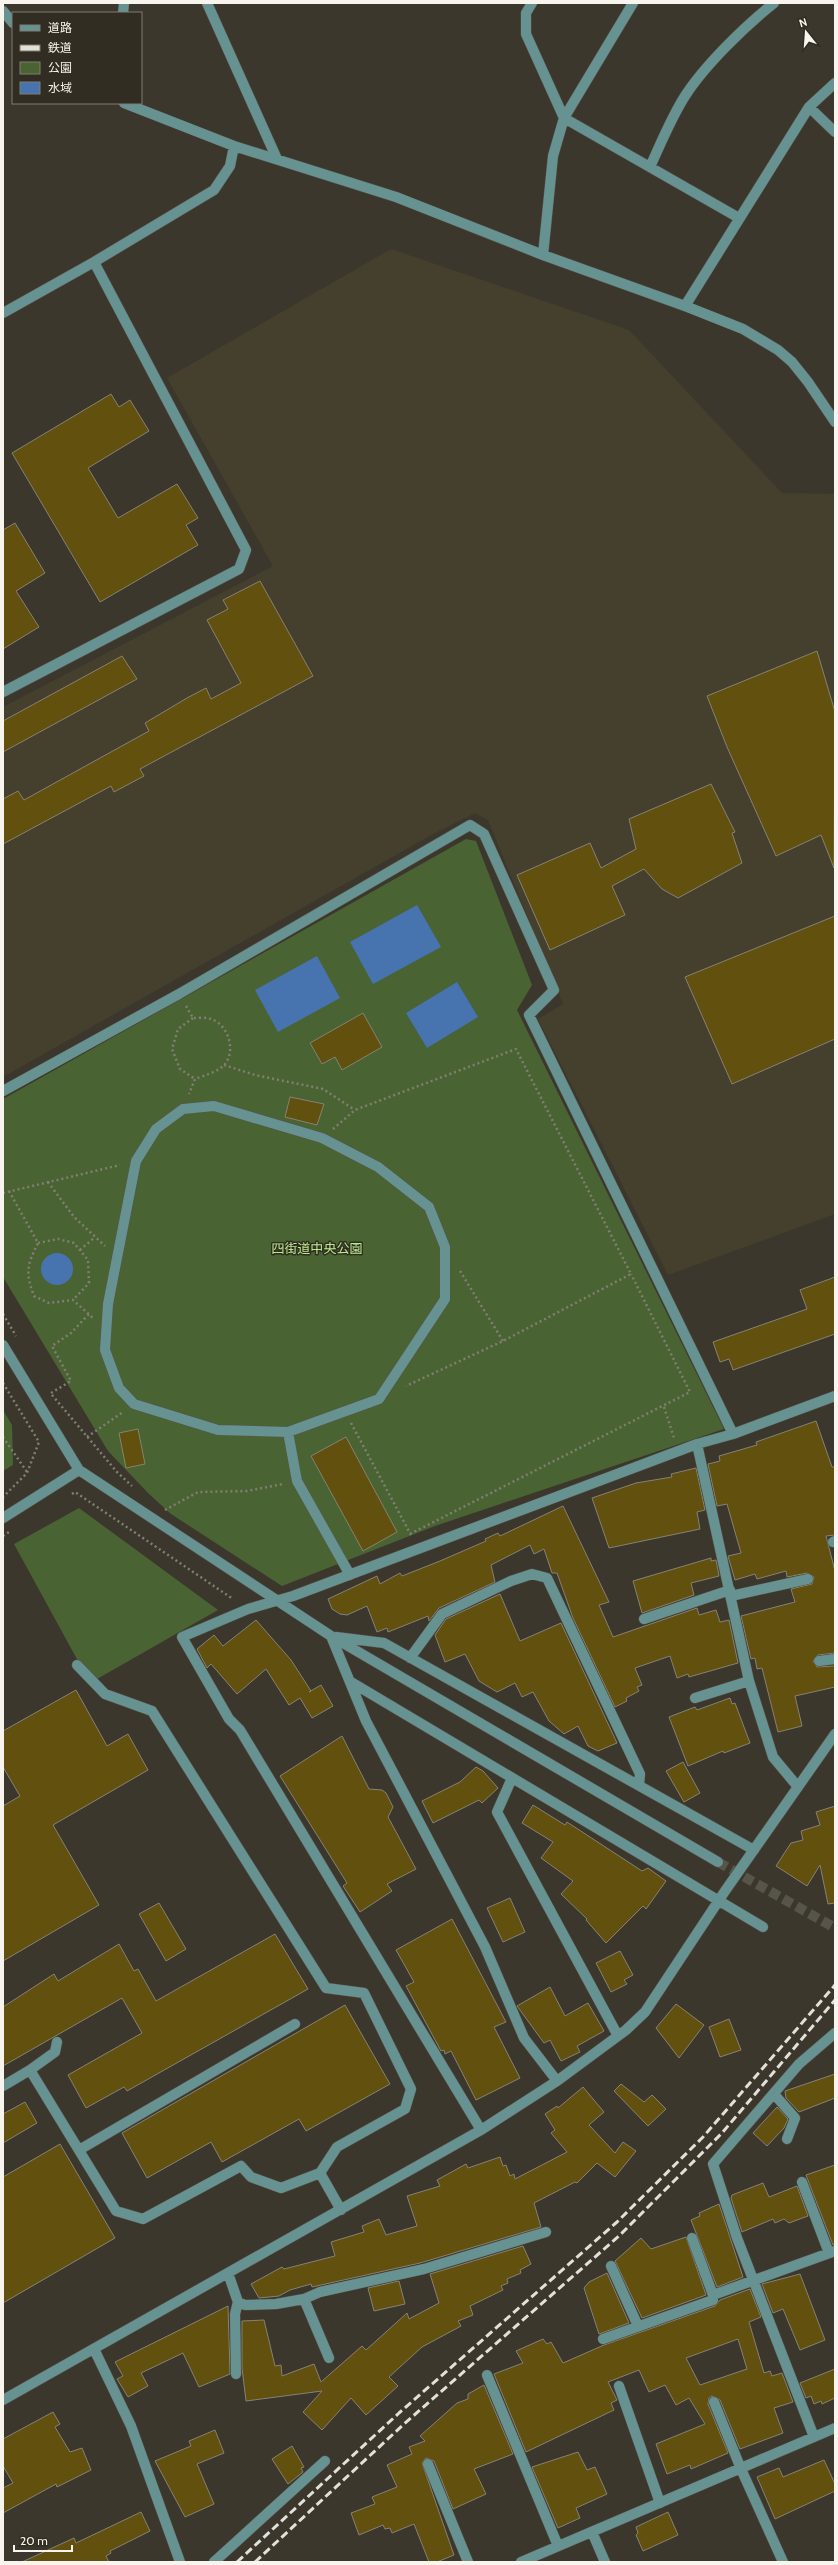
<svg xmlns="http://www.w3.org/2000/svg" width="838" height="2565" font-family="Cabin,'Noto Sans JP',sans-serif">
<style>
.built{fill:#45402d}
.green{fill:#4a6333}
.water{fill:#4774ae}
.building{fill:#61500e;stroke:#868275;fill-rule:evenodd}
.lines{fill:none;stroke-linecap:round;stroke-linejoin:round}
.minor-tunnel{stroke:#575449;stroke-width:10;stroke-dasharray:10 5;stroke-linecap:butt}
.minor-casing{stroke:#59554b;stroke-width:11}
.path{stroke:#817e74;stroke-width:2.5;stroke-dasharray:2 3;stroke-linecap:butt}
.minor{stroke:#679292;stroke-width:10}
.rail{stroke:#e2e0d8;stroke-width:3;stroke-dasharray:8 4;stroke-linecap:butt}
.labels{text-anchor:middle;stroke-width:3;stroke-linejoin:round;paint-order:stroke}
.park-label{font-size:13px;fill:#b8eb8c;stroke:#312d22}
</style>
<rect width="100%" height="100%" fill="#3b372c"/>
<!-- built -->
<path class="built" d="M 391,249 L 629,330 L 782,493 L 835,494 L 835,1214 L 668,1275 L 538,1019 L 563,1004 L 488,820 L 475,813 L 433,834 L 3,1077 L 3,707 L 273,566 L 167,378 Z"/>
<!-- green -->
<path class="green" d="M 466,839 L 476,841 L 532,985 L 517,1010 L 724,1429 L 435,1526 L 282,1586 L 171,1514 L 149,1494 L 108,1451 L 3,1277 L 3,1099 Z
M 3,1410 L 12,1425 L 13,1465 L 3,1471 Z
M 79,1508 L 218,1610 L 90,1683 L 14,1544 Z"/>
<!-- water -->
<path class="water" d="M 417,905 L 441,947 L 373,984 L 350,942 Z
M 317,956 L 340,998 L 278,1032 L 255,990 Z
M 457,982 L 478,1017 L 427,1048 L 406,1013 Z
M41 1269a16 16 0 1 1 32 0a16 16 0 1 1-32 0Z"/>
<!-- building -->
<path class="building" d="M 111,394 L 119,407 L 130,400 L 149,431 L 88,468 L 118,518 L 177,484 L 198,518 L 186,525 L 198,545 L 100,602 L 12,453 Z
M 15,523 L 45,573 L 16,591 L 39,627 L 3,649 L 3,530 Z
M 260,581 L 313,676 L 140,769 L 144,776 L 114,792 L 111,786 L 3,844 L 3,799 L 18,791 L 24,800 L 149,731 L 145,723 L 187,698 L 206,688 L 211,699 L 241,683 L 207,620 L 228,609 L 223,600 Z
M 817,651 L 835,712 L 834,868 L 821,835 L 776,856 L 727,747 L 707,696 Z
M 122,656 L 137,679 L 3,752 L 3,721 Z
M 711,784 L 735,832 L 732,833 L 742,863 L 678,898 L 662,889 L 644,869 L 612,886 L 625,915 L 550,950 L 517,875 L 590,843 L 601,868 L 636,849 L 629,819 Z
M 835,916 L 835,1039 L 732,1084 L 685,977 Z
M 363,1013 L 382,1047 L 342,1070 L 335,1057 L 322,1064 L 310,1043 Z
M 290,1097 L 324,1104 L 317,1125 L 285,1117 Z
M 835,1277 L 835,1334 L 733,1370 L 729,1359 L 720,1362 L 713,1342 L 807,1309 L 800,1290 Z
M 816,1421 L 832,1467 L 835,1467 L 835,1535 L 826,1536 L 835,1571 L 835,1653 L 818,1655 L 813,1661 L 817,1667 L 835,1666 L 835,1687 L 795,1696 L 802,1726 L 778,1732 L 762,1668 L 757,1669 L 755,1658 L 751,1659 L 741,1616 L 795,1602 L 791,1589 L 812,1584 L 814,1577 L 807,1573 L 787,1577 L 786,1571 L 757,1579 L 755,1574 L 735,1580 L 728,1556 L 741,1553 L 727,1504 L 717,1506 L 708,1464 L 720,1461 L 719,1456 L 757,1445 L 756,1442 Z
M 138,1429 L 145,1464 L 126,1468 L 119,1433 Z
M 346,1437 L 397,1532 L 363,1551 L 311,1456 Z
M 696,1468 L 705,1510 L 697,1512 L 700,1529 L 609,1548 L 592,1498 L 636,1483 L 672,1477 L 671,1474 Z
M 563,1506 L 609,1602 L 599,1605 L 613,1637 L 697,1608 L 699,1615 L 716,1610 L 720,1622 L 729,1620 L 738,1663 L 689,1677 L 688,1674 L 677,1678 L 670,1656 L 635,1668 L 642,1685 L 637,1687 L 639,1691 L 626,1698 L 627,1701 L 615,1707 L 573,1618 L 557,1573 L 552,1573 L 544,1549 L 534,1554 L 530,1545 L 491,1565 L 495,1582 L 439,1608 L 429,1621 L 428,1616 L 388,1632 L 387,1628 L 377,1632 L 367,1606 L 347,1615 L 340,1614 L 332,1609 L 328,1599 L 377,1576 L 380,1584 L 400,1573 L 402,1576 L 440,1561 L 486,1541 L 485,1539 L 498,1533 L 500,1536 Z
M 711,1558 L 711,1561 L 716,1560 L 719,1576 L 691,1583 L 694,1595 L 642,1613 L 633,1581 Z
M 500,1594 L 520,1641 L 561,1623 L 617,1743 L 598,1751 L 588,1746 L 578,1726 L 564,1734 L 549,1721 L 533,1692 L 522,1697 L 515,1683 L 497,1692 L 479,1681 L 465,1654 L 445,1662 L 435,1635 L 446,1619 Z
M 256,1620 L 291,1660 L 311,1691 L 309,1692 L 321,1685 L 333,1706 L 312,1718 L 300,1698 L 289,1705 L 266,1669 L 237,1694 L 211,1664 L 207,1668 L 197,1649 L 214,1635 L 223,1646 Z
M 76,1690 L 107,1746 L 128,1734 L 148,1770 L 53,1825 L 99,1905 L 3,1961 L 3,1806 L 20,1796 L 3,1767 L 3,1731 Z
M 730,1698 L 732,1704 L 735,1703 L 750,1743 L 724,1753 L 723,1751 L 688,1766 L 669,1717 L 695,1707 L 697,1710 Z
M 342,1736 L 369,1789 L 382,1790 L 386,1793 L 393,1807 L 388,1817 L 416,1869 L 387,1884 L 392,1891 L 360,1912 L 343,1886 L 347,1883 L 280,1776 Z
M 683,1762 L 700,1793 L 684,1802 L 666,1771 Z
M 476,1767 L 483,1771 L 498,1788 L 482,1803 L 479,1800 L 433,1823 L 422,1801 L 460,1782 Z
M 533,1805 L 565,1825 L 567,1822 L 642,1871 L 648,1868 L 666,1881 L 646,1909 L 643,1906 L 606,1943 L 586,1920 L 587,1919 L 561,1894 L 573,1881 L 541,1858 L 553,1842 L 522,1823 Z
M 835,1806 L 835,1903 L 828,1904 L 820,1865 L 807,1886 L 776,1866 L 791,1843 L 803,1840 L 801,1831 L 820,1825 L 816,1812 Z
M 510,1898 L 525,1932 L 503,1942 L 487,1908 Z
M 159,1903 L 186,1949 L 166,1961 L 139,1914 Z
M 452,1919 L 506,2022 L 494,2027 L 520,2078 L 476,2100 L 451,2051 L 445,2054 L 444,2050 L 441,2051 L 406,1986 L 414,1982 L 396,1950 Z
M 275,1934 L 308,1989 L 127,2091 L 124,2087 L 86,2108 L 68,2075 L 142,2033 L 122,1998 L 3,2066 L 3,2007 L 54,1974 L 58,1981 L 119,1944 L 134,1971 L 138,1969 L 156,2001 Z
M 620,1951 L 633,1975 L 624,1980 L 627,1984 L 611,1992 L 596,1963 Z
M 550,1987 L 565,2016 L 588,2003 L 604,2031 L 577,2046 L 580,2052 L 561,2061 L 550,2040 L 544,2043 L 517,2006 Z
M 676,2004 L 704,2025 L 679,2058 L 656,2028 Z
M 345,2005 L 390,2084 L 306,2131 L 299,2119 L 222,2162 L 211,2142 L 147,2178 L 122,2133 Z
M 729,2019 L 741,2050 L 720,2057 L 709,2027 Z
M 835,2074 L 835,2098 L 799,2112 L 786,2098 L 785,2091 Z
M 621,2084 L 644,2102 L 652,2095 L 666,2109 L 648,2126 L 614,2091 Z
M 583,2087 L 604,2112 L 589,2125 L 615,2153 L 623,2142 L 636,2151 L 615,2177 L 597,2163 L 577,2183 L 575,2182 L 534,2203 L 541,2227 L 420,2263 L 312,2287 L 311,2284 L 290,2290 L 279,2296 L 259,2298 L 251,2284 L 282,2267 L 284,2269 L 335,2256 L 331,2242 L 364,2232 L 362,2226 L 379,2219 L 386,2235 L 417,2226 L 407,2196 L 440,2186 L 437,2180 L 466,2164 L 468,2168 L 500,2157 L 503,2166 L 506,2165 L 510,2176 L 514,2174 L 515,2179 L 567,2152 L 551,2133 L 555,2130 L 545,2114 L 557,2106 L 558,2108 Z
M 25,2102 L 37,2123 L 3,2143 L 3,2114 Z
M 777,2107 L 788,2119 L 784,2128 L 767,2146 L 753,2133 Z
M 60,2144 L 115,2238 L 3,2303 L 3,2177 Z
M 835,2165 L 835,2245 L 833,2245 L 806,2175 Z
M 763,2183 L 769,2197 L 797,2186 L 808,2216 L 789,2223 L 784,2219 L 775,2223 L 773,2219 L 742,2232 L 731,2198 L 732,2195 Z
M 719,2204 L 743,2277 L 717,2287 L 691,2220 L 700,2216 L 699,2213 Z
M 686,2237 L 706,2295 L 642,2318 L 615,2261 L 641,2238 L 651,2249 Z
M 523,2246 L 531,2264 L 520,2270 L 521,2273 L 507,2279 L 508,2283 L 501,2286 L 503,2290 L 470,2306 L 473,2315 L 458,2321 L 461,2326 L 422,2347 L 389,2377 L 398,2386 L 366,2415 L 351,2398 L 322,2430 L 303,2412 L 322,2391 L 246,2401 L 242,2368 L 242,2321 L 264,2320 L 275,2366 L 281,2365 L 282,2376 L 314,2364 L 321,2382 L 362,2346 L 366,2350 L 407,2313 L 409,2319 L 439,2303 L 430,2274 Z
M 607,2273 L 629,2323 L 599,2334 L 584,2288 L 589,2282 Z
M 800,2274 L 825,2340 L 800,2350 L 783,2309 L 773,2313 L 762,2284 Z
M 399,2281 L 405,2304 L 374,2311 L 368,2288 Z
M 750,2289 L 761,2317 L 749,2322 L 764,2373 L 770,2371 L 772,2376 L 782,2373 L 793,2402 L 774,2408 L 783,2433 L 740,2449 L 720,2400 L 712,2396 L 709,2398 L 708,2404 L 728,2453 L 691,2469 L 690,2465 L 667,2474 L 656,2444 L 705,2424 L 689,2398 L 676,2405 L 665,2385 L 649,2392 L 639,2370 L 608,2382 L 617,2400 L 611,2403 L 614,2410 L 526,2452 L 494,2374 L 523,2363 L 516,2351 L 543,2339 L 547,2344 L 551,2342 L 563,2363 L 604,2345 L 715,2306 L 720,2300 ZM 738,2339 L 747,2369 L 700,2385 L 686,2358 Z
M 228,2306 L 230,2374 L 199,2387 L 183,2353 L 141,2373 L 148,2386 L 128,2397 L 117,2379 L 123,2376 L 115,2362 Z
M 835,2369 L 835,2398 L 822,2404 L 821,2401 L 814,2404 L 811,2396 L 806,2398 L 800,2383 Z
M 484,2385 L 513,2454 L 474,2469 L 486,2494 L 453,2509 L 434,2461 L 426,2458 L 422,2463 L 454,2555 L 437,2562 L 429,2562 L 414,2524 L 392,2533 L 390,2528 L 385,2529 L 383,2525 L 359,2535 L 351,2513 L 375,2504 L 372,2497 L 397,2487 L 387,2465 L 412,2454 L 409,2447 L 425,2441 L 420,2436 L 457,2403 L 468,2399 L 468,2394 Z
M 53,2412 L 60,2424 L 55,2427 L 70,2452 L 82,2448 L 91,2470 L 57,2487 L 56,2484 L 3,2513 L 3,2488 L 13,2483 L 3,2466 L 3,2439 Z
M 215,2430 L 224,2453 L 197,2464 L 214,2504 L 185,2517 L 155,2461 L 191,2446 L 189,2441 Z
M 292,2446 L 304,2467 L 301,2468 L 303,2472 L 288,2484 L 272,2459 Z
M 578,2452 L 587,2470 L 595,2467 L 607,2494 L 576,2508 L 580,2518 L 558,2528 L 532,2467 Z
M 824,2460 L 835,2484 L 835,2491 L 775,2519 L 757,2477 L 779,2468 L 783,2477 Z
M 141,2512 L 150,2531 L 110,2551 L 111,2553 L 106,2556 L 109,2562 L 22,2562 L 74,2538 L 76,2543 Z
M 668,2512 L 678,2535 L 643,2551 L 636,2535 L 638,2533 L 636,2527 Z"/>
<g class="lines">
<!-- minor-tunnel -->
<path class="minor-tunnel" d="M 718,1862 L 835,1928"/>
<defs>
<path id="minor" d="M 207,3 L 277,159
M 532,3 L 526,13 L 526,34 L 564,118 L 739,218
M 3,11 L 13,23
M 123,13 L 124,3
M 124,103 L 234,146 L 396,197 L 543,255 L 685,306 L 743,329 L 778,350 L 792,362 L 808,382 L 835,422
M 809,107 L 835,132
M 650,167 C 661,143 671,118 685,96 C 705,65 745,26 774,3
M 543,255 L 553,156 L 564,118 L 633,3
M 685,306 L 809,107 L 835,83
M 3,313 L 94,262 L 214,190 L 230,166 L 234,146
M 3,692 L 239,569 L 246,550 L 94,262
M 3,1091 L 179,994 L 470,825 L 484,834 L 554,990 L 529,1015 L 733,1434
M 214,1106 L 322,1138 L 378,1167 L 429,1207 L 445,1247 L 445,1299 L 379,1399 L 288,1432 L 218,1430 L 134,1404 L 119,1388 L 105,1350 L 108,1304 L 136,1161 L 156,1129 L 183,1109 Z
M 3,1345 L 79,1470 L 331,1636 L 718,1862
M 288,1432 L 297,1481 L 350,1575
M 697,1444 L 749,1681 L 773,1757 L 798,1787
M 3,1518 L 79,1470
M 833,1542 L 835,1541
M 731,1596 L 808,1579
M 644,1619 L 730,1590
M 331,1636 L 366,1721 L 485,1947 L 524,2038 L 557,2081
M 336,1637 L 384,1643 L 754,1850
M 410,1658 L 442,1614 L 511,1581 L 532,1574 L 547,1578 L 640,1774 L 639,1785
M 819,1661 L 835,1659
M 351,1682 L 763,1927
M 695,1698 L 749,1681
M 512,1778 L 497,1812 L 618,2036
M 30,2070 L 116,2211 L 143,2219 L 241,2166 L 251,2177 L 281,2188 L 320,2173 L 337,2147 L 405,2109 L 411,2089 L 364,1993 L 326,1988 L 152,1711 L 105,1694 L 77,1665
M 3,2086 L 30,2070 L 55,2052 L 57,2042
M 774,2094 L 795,2118 L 787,2139
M 481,2130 L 240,1730 L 229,1719 L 182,1637 L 248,1609 L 293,1596 L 697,1444 L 733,1434 L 835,1396
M 79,2150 L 295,2024
M 320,2173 L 341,2210
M 802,2182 L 829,2253
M 692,2238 L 713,2295
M 611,2266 L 638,2326
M 228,2273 L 238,2302 L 245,2305 L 276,2304 L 304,2299 L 320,2292 L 424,2269 L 546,2232
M 304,2299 L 329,2358
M 603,2339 L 713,2300 L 713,2295 L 835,2251
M 94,2349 L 131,2426 L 180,2562
M 236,2374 L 235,2314 L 238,2302
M 487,2375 L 558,2546
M 619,2386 L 660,2503
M 3,2400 L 481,2130 L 557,2081 L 626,2030 L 645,2012 L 725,1891 L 835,1734
M 714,2402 L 741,2469 L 783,2562
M 814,2437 L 737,2238 L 713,2164 L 799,2064 L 835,2033
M 428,2464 L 468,2562
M 592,2532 L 605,2562
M 214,2562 L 325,2461
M 521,2562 L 835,2428"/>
</defs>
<!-- minor casing -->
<use href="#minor" class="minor-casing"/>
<!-- path -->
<path class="path" d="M 186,1006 L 193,1018 C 198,1018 206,1017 211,1019 C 227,1024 235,1047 227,1061 C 222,1071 205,1075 195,1079 L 189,1094
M 193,1018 L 178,1029 L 172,1049 L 180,1069 L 195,1079
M 224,1065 L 255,1075 L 323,1089 L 355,1110
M 333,1129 L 355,1110 L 516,1049 L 631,1274 L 503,1341 L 406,1386
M 48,1182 L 74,1217 L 105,1246
M 9,1191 L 38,1243 C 27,1265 25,1272 34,1296 L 49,1303 L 73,1300 L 93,1318
M 3,1193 L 120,1165
M 38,1243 L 58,1239 L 74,1243 L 88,1260 L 89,1283 L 73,1300
M 80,1250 L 95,1237
M 460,1271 L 503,1341
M 3,1314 L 16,1336
M 3,1383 L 39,1442 L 27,1473 L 3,1497
M 51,1393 L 71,1381 L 52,1346 L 71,1333 L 89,1314
M 52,1395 L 117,1472 L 132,1486
M 664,1407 L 674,1438
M 351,1423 L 411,1535
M 3,1437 L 27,1472
M 87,1437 L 123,1412
M 72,1494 L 75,1492 L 233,1599
M 165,1510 L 198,1492 L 247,1491 L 283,1484
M 410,1534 L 690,1392 L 631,1274
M 3,1536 L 9,1532"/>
<!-- minor -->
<use href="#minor" class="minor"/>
<!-- rail -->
<path class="rail" d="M 237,2562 L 399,2413 L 617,2222 L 703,2137 L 835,1985
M 255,2562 L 404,2424 L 619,2236 L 722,2133 L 835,2000"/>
</g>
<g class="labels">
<!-- park labels -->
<g class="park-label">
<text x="317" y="1253">四街道中央公園</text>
</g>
</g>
<!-- border -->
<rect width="838" height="2565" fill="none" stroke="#f7f5ed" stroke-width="8"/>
<!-- legend -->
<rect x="12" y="12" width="130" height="92" fill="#312d22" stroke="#807d73"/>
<rect x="20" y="25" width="20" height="6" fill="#679292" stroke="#807d73"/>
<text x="48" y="32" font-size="12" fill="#f7f5ed">道路</text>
<rect x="20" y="45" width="20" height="6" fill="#e2e0d8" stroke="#807d73"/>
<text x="48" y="52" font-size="12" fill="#f7f5ed">鉄道</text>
<rect x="20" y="62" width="20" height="12" fill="#4a6333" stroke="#807d73"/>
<text x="48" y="72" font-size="12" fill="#f7f5ed">公園</text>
<rect x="20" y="82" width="20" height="12" fill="#4774ae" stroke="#807d73"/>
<text x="48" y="92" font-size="12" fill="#f7f5ed">水域</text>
<!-- north arrow -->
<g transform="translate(806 32) rotate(343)" stroke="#312d22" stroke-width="3" paint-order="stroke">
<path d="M0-3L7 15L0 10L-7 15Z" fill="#f7f5ed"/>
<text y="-6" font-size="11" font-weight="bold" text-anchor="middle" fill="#f7f5ed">N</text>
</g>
<!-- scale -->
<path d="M14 2545v6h58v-6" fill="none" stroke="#f7f5ed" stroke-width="2"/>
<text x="20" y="2545" font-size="12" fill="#f7f5ed" stroke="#312d22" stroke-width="3" paint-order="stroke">20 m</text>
</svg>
